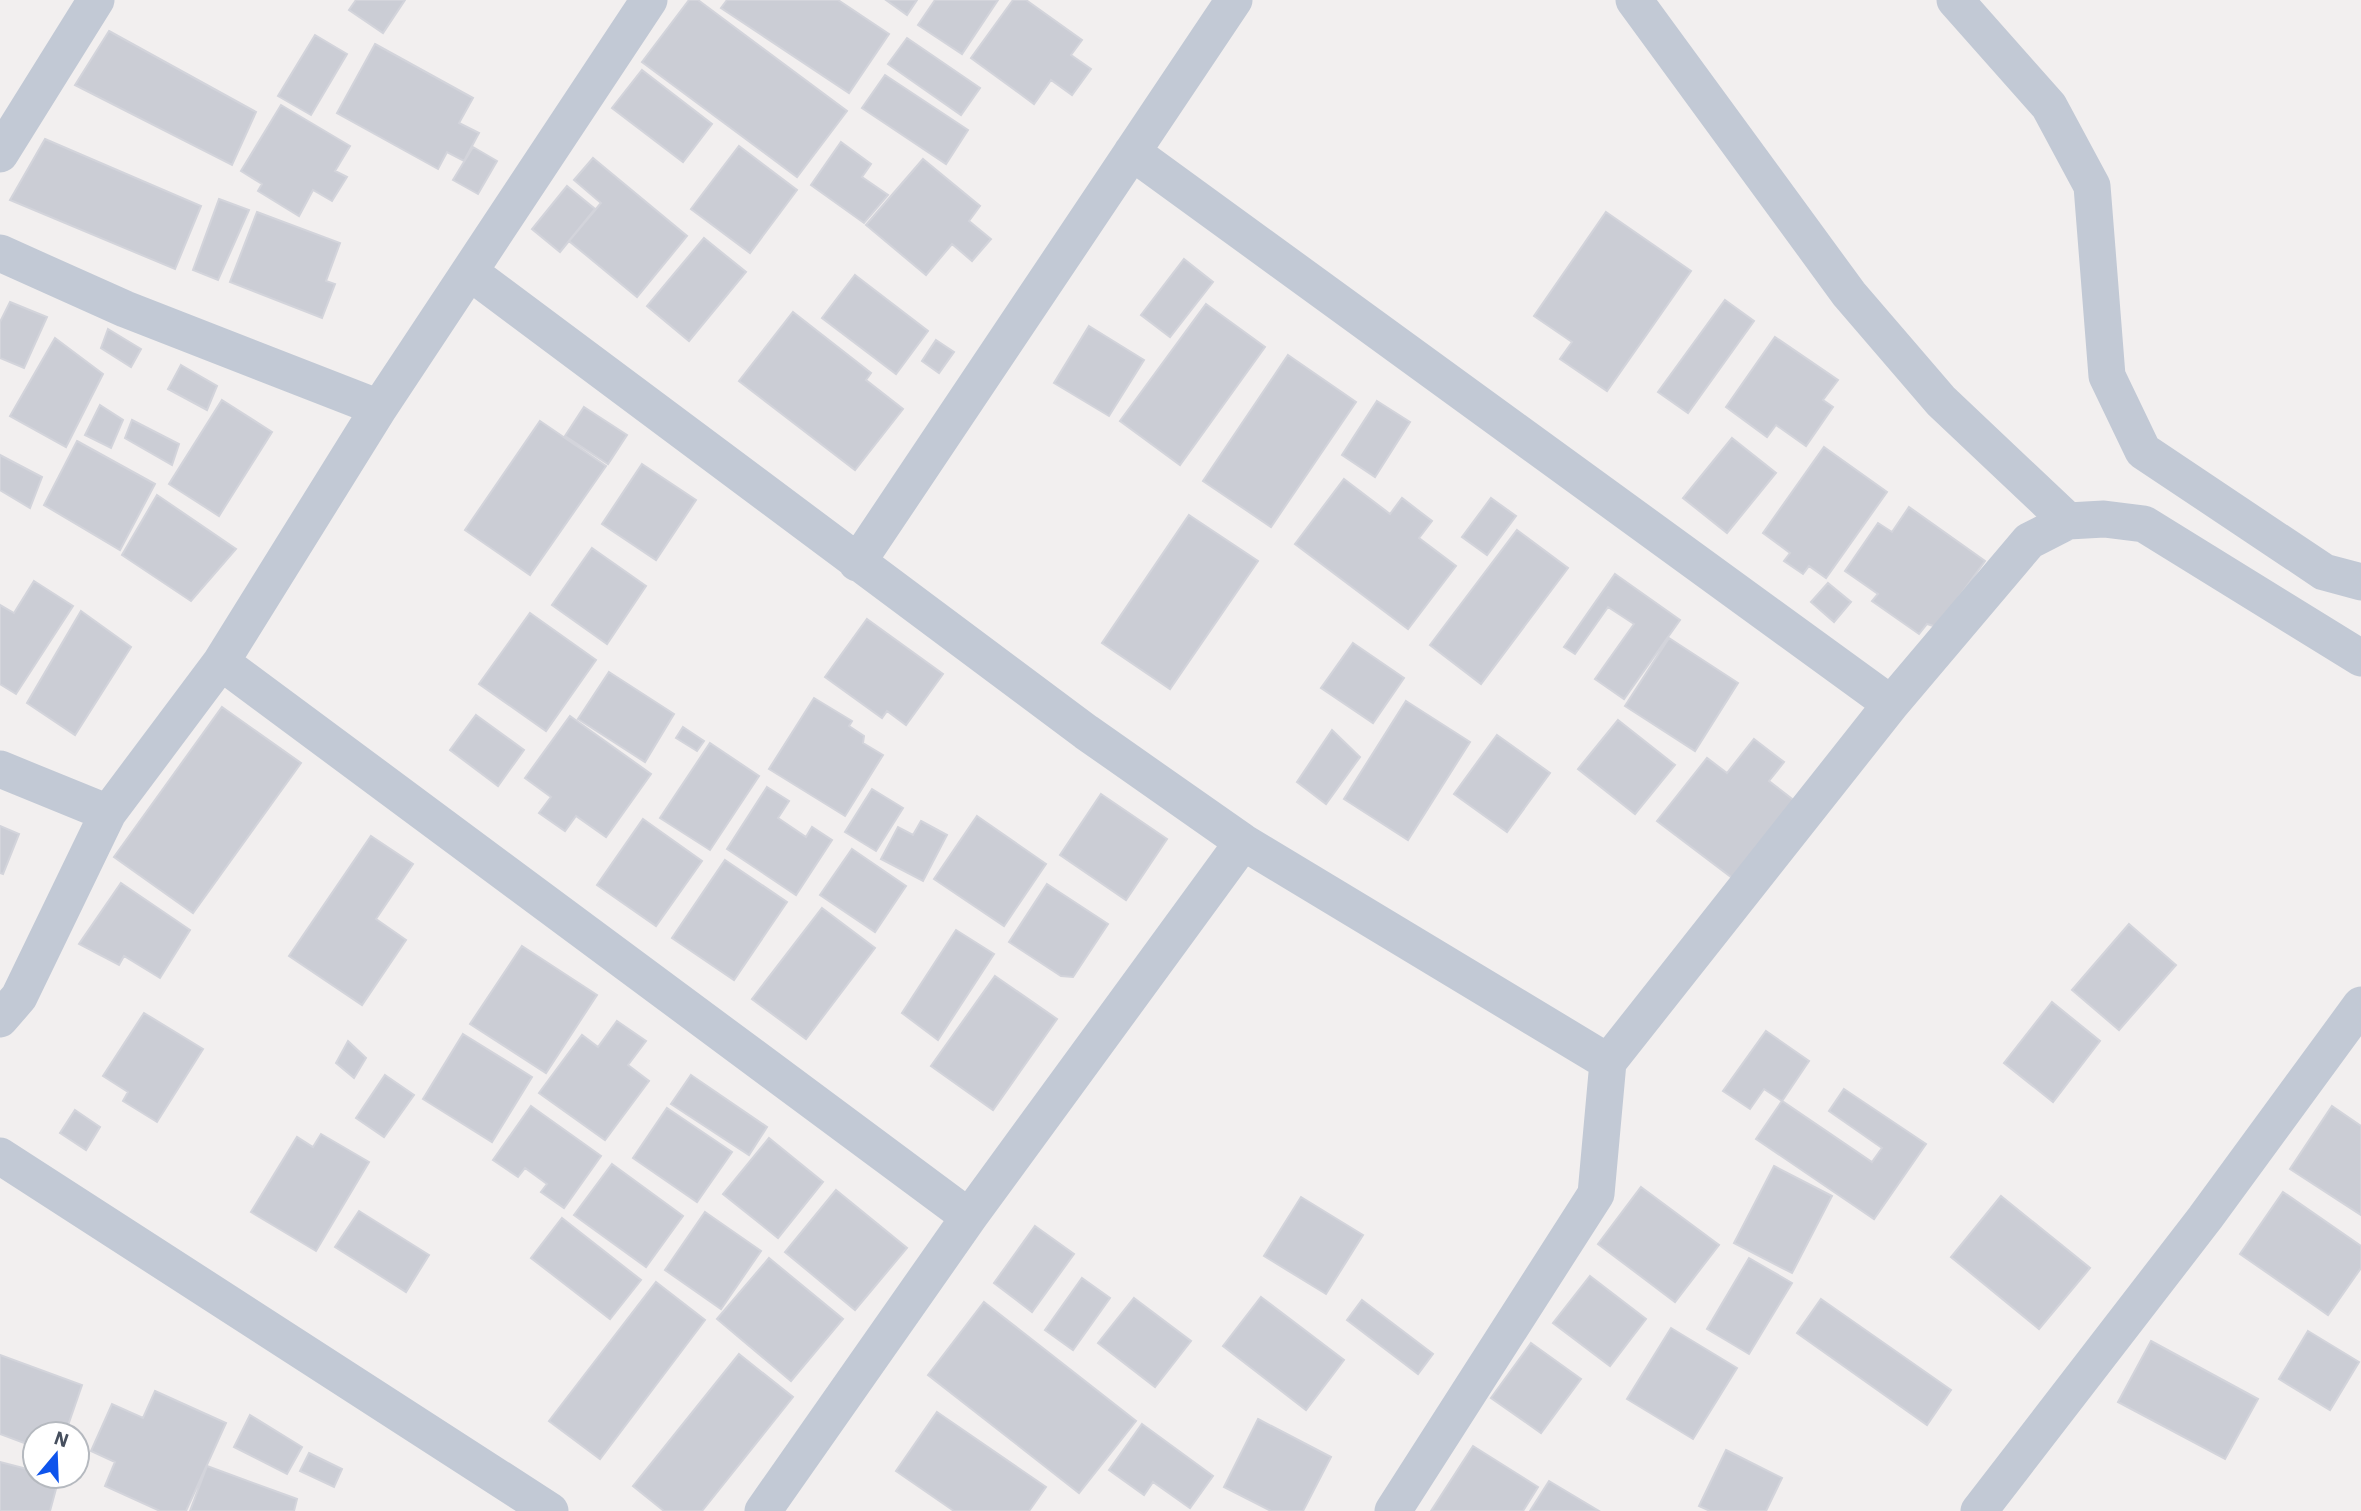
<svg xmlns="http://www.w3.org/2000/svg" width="2361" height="1511" font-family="'IBM Plex Sans',sans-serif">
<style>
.building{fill:#cbcdd5;stroke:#d3d4db;stroke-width:2}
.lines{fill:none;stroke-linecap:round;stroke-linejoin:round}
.minor{stroke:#c2c9d5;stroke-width:37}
</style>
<rect width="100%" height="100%" fill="#f2efef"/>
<!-- building -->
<path class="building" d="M 356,0 L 405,0 L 383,33 L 349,10 Z
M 689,0 L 698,0 L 847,111 L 797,177 L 642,62 Z
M 727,0 L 838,0 L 889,34 L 849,93 L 721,8 Z
M 886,0 L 917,0 L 907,15 Z
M 935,0 L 998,0 L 962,54 L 918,25 Z
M 1013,0 L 1026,0 L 1082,40 L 1071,55 L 1091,69 L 1072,95 L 1051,80 L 1034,104 L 971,58 Z
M 109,31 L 256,112 L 232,165 L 75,85 Z
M 315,35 L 347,54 L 311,115 L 278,96 Z
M 907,38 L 980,88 L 961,115 L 888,64 Z
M 375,44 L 473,98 L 459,123 L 479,133 L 464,161 L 447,152 L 438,169 L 337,113 Z
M 642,70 L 712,124 L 683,162 L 612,108 Z
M 885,75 L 968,130 L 946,164 L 862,108 Z
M 281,105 L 350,146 L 335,171 L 347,177 L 332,201 L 313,190 L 299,216 L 258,191 L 262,184 L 241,171 Z
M 45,139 L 201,206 L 175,269 L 10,200 Z
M 841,142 L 871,164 L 862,177 L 888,195 L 864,223 L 811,185 Z
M 739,146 L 797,190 L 750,253 L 691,209 Z
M 473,147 L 497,161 L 478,194 L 453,180 Z
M 593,158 L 687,236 L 637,297 L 569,241 L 601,203 L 574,180 Z
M 923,159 L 980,206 L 969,221 L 991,239 L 972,261 L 952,244 L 926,275 L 866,225 Z
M 567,186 L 595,209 L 560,252 L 532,229 Z
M 219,199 L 249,210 L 218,280 L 193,270 Z
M 257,212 L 340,243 L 326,281 L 335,284 L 322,318 L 230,282 Z
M 1606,212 L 1691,271 L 1607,391 L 1560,359 L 1572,342 L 1534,316 Z
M 704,238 L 746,272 L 689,341 L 647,306 Z
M 1184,259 L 1213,282 L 1170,337 L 1141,315 Z
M 855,275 L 928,331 L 896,374 L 822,318 Z
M 1725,300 L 1754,321 L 1688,413 L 1658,392 Z
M 10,302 L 47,317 L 24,368 L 0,358 L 0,322 Z
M 1206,304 L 1265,347 L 1180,465 L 1120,421 Z
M 793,312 L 871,373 L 866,380 L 903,409 L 855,470 L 739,381 Z
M 1089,326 L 1144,360 L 1109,416 L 1054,383 Z
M 108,329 L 141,349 L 131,367 L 101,348 Z
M 1775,337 L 1838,380 L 1823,400 L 1833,407 L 1806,446 L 1776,425 L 1767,437 L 1726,407 Z
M 55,338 L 103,374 L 66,447 L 10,416 Z
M 936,340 L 954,352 L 939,373 L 922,361 Z
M 1288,355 L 1356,402 L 1271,527 L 1203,481 Z
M 181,365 L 217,386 L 207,410 L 168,389 Z
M 222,400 L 272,432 L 219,516 L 169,484 Z
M 1377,401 L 1410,422 L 1375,477 L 1342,455 Z
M 100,405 L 123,420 L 111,448 L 85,435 Z
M 584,407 L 627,435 L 608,464 L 565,436 Z
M 132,420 L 179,444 L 172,465 L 125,438 Z
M 540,421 L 606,466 L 530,575 L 465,530 Z
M 1732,438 L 1776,473 L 1727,533 L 1683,498 Z
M 77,441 L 155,484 L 120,550 L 44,505 Z
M 1824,447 L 1887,492 L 1826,578 L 1809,566 L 1803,574 L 1784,561 L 1790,553 L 1763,533 Z
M 0,455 L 42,477 L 30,508 L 0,490 Z
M 642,464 L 696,500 L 656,560 L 602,524 Z
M 1344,479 L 1390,514 L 1402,498 L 1432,521 L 1419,538 L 1456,566 L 1408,629 L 1295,544 Z
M 157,495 L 236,549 L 191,601 L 122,555 Z
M 1491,498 L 1516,516 L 1487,555 L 1462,537 Z
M 1909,507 L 1985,561 L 1937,627 L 1927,624 L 1919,634 L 1872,601 L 1878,594 L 1845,571 L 1878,523 L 1892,532 Z
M 1189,515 L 1258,561 L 1170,689 L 1102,643 Z
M 1517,530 L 1568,568 L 1481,684 L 1430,645 Z
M 592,548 L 646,586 L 607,644 L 552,605 Z
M 1615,574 L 1680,620 L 1624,699 L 1595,679 L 1634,624 L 1608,607 L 1575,654 L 1564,647 Z
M 34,581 L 73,606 L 16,694 L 0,684 L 0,605 L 14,613 Z
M 1828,583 L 1851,602 L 1834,622 L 1811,602 Z
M 81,611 L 131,647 L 75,735 L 27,703 Z
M 530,613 L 596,660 L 546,731 L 479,684 Z
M 867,619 L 943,674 L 906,725 L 887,711 L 882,718 L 825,677 Z
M 1669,638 L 1738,683 L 1695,751 L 1625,706 Z
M 1353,643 L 1404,678 L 1373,723 L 1321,688 Z
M 609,672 L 674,714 L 645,762 L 578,719 Z
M 814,698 L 852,721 L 849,726 L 864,736 L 863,743 L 883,755 L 845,816 L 769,769 Z
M 1406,701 L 1470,742 L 1408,840 L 1344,799 Z
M 222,707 L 301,763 L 193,913 L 114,857 Z
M 476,715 L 524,750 L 498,786 L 450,750 Z
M 570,716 L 651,774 L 606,837 L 576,816 L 565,831 L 539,813 L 551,797 L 525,778 Z
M 1618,720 L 1675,765 L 1635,814 L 1578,769 Z
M 683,727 L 704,741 L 697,751 L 676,738 Z
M 1332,730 L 1360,757 L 1326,804 L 1297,782 Z
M 1497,735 L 1550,773 L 1507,832 L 1454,794 Z
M 1754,739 L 1784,762 L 1769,781 L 1796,802 L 1735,880 L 1657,821 L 1707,758 L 1727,773 Z
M 710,743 L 759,776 L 710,850 L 660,818 Z
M 767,787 L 789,801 L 778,818 L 806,837 L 812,827 L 832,840 L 796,895 L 727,849 Z
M 872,789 L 903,808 L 876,851 L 845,832 Z
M 1101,794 L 1167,839 L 1126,900 L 1060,855 Z
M 977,816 L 1046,864 L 1004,926 L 934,879 Z
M 643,819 L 702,861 L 656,926 L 597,885 Z
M 921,821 L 947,835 L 923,881 L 881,859 L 898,827 L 913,835 Z
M 0,826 L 19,834 L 3,874 L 0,873 Z
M 371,836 L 413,864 L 376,919 L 406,940 L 362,1005 L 289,956 Z
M 852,849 L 906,886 L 875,932 L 820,895 Z
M 725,860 L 787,902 L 734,980 L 672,938 Z
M 121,883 L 190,930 L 160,978 L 124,956 L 119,965 L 79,944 Z
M 1047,884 L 1108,924 L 1073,977 L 1061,976 L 1009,942 Z
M 822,908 L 875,948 L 806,1039 L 752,999 Z
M 2129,924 L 2176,965 L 2119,1030 L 2072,990 Z
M 956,930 L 994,954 L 938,1040 L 902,1013 Z
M 522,946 L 597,995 L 546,1073 L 470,1024 Z
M 995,976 L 1057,1019 L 993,1110 L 931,1066 Z
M 2052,1002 L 2100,1041 L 2053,1102 L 2004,1063 Z
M 144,1013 L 203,1049 L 157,1122 L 123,1101 L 128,1092 L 103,1076 Z
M 617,1021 L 646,1041 L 628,1065 L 649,1081 L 605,1140 L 539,1093 L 582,1035 L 598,1047 Z
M 1766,1031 L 1809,1061 L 1782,1101 L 1764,1089 L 1750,1109 L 1723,1091 Z
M 463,1034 L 532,1077 L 492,1142 L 423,1099 Z
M 348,1041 L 366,1058 L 354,1078 L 336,1063 Z
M 385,1075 L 414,1095 L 384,1137 L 356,1118 Z
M 691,1075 L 767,1127 L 749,1155 L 671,1104 Z
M 1844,1089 L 1926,1144 L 1874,1219 L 1756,1139 L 1782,1101 L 1872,1162 L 1882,1148 L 1829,1111 Z
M 531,1106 L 601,1156 L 564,1208 L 541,1192 L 547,1184 L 525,1168 L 518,1177 L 493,1160 Z
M 2332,1106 L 2361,1126 L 2361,1215 L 2290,1169 Z
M 667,1108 L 732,1152 L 697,1202 L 633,1158 Z
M 75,1110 L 100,1127 L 86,1150 L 60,1133 Z
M 321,1134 L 369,1162 L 316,1251 L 251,1212 L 297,1137 L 313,1147 Z
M 769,1138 L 823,1182 L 778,1238 L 723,1194 Z
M 612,1164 L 683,1216 L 646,1267 L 574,1215 Z
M 1774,1166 L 1832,1196 L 1792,1273 L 1734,1243 Z
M 1641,1187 L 1719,1245 L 1675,1302 L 1598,1244 Z
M 836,1190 L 907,1248 L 855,1310 L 785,1252 Z
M 2283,1192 L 2361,1246 L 2361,1268 L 2328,1315 L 2240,1254 Z
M 2001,1196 L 2090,1268 L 2039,1329 L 1951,1257 Z
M 1301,1197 L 1363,1235 L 1326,1294 L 1264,1256 Z
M 359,1211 L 429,1255 L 406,1292 L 335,1247 Z
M 705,1212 L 761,1251 L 721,1309 L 665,1270 Z
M 562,1218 L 641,1280 L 610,1319 L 531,1258 Z
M 1035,1226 L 1074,1254 L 1032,1312 L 994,1283 Z
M 769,1258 L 843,1319 L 791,1381 L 717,1319 Z
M 1749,1258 L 1792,1283 L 1749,1354 L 1707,1329 Z
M 1590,1276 L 1646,1319 L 1610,1366 L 1553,1323 Z
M 1082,1278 L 1110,1298 L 1073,1350 L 1045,1330 Z
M 656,1282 L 705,1320 L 600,1459 L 549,1421 Z
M 1261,1297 L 1344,1360 L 1306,1410 L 1223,1346 Z
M 1134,1298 L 1191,1341 L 1155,1387 L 1098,1343 Z
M 1821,1299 L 1951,1390 L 1927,1425 L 1797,1333 Z
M 1362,1300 L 1433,1354 L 1418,1374 L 1347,1320 Z
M 984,1302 L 1136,1421 L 1079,1493 L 928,1375 Z
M 1671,1328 L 1737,1368 L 1693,1439 L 1627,1399 Z
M 2308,1331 L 2359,1362 L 2330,1410 L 2279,1379 Z
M 2151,1341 L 2258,1399 L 2225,1459 L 2118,1402 Z
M 1531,1343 L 1581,1379 L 1541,1433 L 1491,1398 Z
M 739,1354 L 793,1397 L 702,1511 L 664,1511 L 633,1486 Z
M 0,1355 L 82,1385 L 65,1434 L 35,1434 L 35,1447 L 0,1434 Z
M 155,1391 L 226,1423 L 186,1511 L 160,1511 L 105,1486 L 115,1462 L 91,1451 L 112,1404 L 143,1418 Z
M 937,1412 L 1046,1487 L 1029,1511 L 954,1511 L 896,1471 Z
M 250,1415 L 302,1447 L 287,1474 L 234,1447 Z
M 1258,1419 L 1331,1457 L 1303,1511 L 1271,1511 L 1224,1487 Z
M 1142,1424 L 1213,1476 L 1190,1508 L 1153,1482 L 1144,1495 L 1109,1470 Z
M 1473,1446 L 1538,1487 L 1523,1511 L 1431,1511 Z
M 1726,1450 L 1782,1478 L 1766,1511 L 1710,1511 L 1699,1506 Z
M 309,1453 L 342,1469 L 334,1487 L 300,1471 Z
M 0,1462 L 35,1471 L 35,1476 L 59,1478 L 50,1511 L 0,1511 Z
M 207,1466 L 297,1499 L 294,1511 L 190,1511 Z
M 1549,1481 L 1599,1511 L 1530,1511 Z"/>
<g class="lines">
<!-- minor -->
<path class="minor" d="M 1634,0 L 1849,294 L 1941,401 L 2068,521
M 1955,0 L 2049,106 L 2092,186 L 2107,376 L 2143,451 L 2324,572 L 2361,582
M 1132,152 L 1891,704
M 0,154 L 96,0
M 0,253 L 125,309 L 379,408
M 471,273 L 1086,732 L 1243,842 L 1608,1062 L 1891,704 L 2029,541 L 2068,521 L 2104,519 L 2144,524 L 2361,658
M 857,563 L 1234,0
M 221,662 L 969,1217
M 0,769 L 108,813
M 0,1019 L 19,997 L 108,813 L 221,662 L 379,408 L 649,0
M 0,1156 L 550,1511
M 763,1511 L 969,1217 L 1243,842
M 1393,1511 L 1596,1194 L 1608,1062
M 1979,1511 L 2205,1218 L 2361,1005"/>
</g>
<!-- north arrow -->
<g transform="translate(56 1455) rotate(19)"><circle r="33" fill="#ffffff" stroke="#b5b9bf" stroke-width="2"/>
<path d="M0-5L12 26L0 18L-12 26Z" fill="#0e54ec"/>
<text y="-10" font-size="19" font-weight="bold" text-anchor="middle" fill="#464f5e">N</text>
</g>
</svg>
